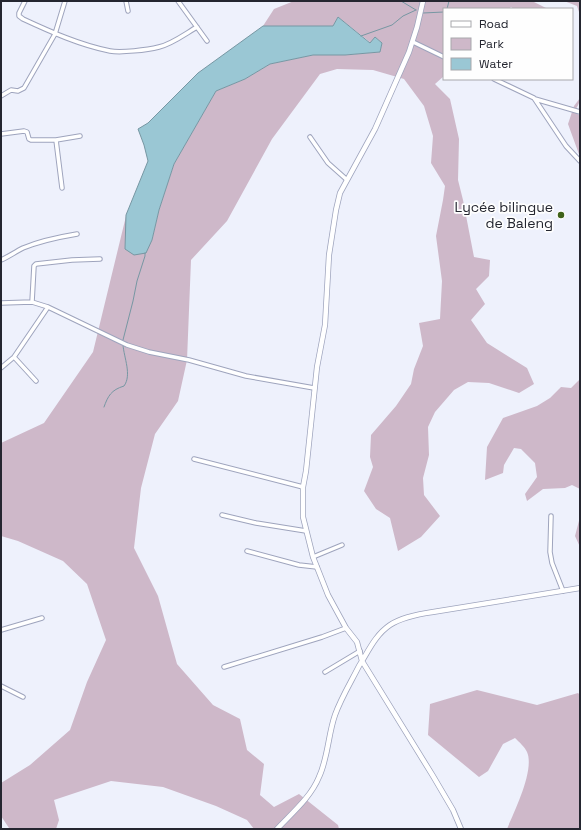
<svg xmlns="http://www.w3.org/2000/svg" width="581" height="830" font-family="'Space Grotesk',sans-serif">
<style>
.green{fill:#ceb8c9}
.water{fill:#9ac7d4;stroke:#7797a3}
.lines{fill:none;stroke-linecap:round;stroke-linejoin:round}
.stream{stroke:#7797a3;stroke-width:1}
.minor-casing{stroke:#9ea4bd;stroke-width:5.5}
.tertiary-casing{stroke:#9ea4bd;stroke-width:6}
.minor{stroke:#fff;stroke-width:3.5}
.tertiary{stroke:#fff;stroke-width:4.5}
.poi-dot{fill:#3f6219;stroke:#fefefe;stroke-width:1.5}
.labels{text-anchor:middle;stroke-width:3.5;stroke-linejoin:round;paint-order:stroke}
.poi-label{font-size:14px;fill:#242630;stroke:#fefefe;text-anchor:end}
</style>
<rect width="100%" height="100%" fill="#eef1fc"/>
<!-- green -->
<path class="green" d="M 294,1 L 532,1 L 548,9 L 514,9 L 511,7 L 509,9 L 444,9 L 444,76 L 435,84 L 450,99 L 459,139 L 458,180 L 463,200 L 474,257 L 490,260 L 489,276 L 476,289 L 485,304 L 471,320 L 487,343 L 527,368 L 534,384 L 519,393 L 489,383 L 468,382 L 454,390 L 435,412 L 428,427 L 429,455 L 423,478 L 424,495 L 440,516 L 421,537 L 398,551 L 390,518 L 376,509 L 364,491 L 373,467 L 370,457 L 371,435 L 396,406 L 411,384 L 414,369 L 423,346 L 419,323 L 440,319 L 442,281 L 436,236 L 443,200 L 445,186 L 431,163 L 433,136 L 424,106 L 404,79 L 373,70 L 337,69 L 320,74 L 272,139 L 227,221 L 191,260 L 187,360 L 178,401 L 155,434 L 141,488 L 134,548 L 158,596 L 177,664 L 213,705 L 240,719 L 247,750 L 264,764 L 260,795 L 274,807 L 299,794 L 338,825 L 339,829 L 254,829 L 247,820 L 216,806 L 163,787 L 111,781 L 54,800 L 59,820 L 56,829 L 8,829 L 9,828 L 1,816 L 1,783 L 30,765 L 70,730 L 87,682 L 106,640 L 87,584 L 63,561 L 18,541 L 1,536 L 1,443 L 44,423 L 93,352 L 127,212 L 125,249 L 152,240 L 159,210 L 174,164 L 216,91 L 245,79 L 270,64 L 313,55 L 345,55 L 380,52 L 382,43 L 375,37 L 371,43 L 338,17 L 333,26 L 263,26 L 274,9 Z
M 564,1 L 580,1 L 580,15 L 577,6 Z
M 580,98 C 580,104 576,107 575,112 L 580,116 L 580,157 L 568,124 L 574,106 Z
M 580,379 L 580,489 L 572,485 L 565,488 L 543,489 L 527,501 L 525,494 L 537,477 L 535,463 L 521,449 L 514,448 L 504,465 L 503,473 L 485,480 L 487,447 L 503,418 L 537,406 L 550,398 L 561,387 L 571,388 Z
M 580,517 L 580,547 L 575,536 Z
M 477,690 L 537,705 L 578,693 L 580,695 L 580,829 L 507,829 C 514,812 535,770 527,752 C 525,747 519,742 515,738 L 503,744 L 488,771 L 479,777 L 428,735 L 430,704 Z"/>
<!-- water -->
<path class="water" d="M 338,17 L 370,43 L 375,37 L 382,43 L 380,52 L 345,55 L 313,55 L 270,64 L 245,79 L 216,91 L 174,164 L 159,210 L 152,240 L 146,253 L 134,255 L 125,249 L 126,215 L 148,161 L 144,145 L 138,129 L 148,123 L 198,73 L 263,26 L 333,26 Z"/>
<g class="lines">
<!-- stream -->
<path class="stream" d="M 401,1 L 416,10
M 447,9 L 449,1
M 423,13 L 444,12
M 361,36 L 392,25 L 403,16 L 416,10
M 123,340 L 133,301 L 137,281 L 145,256 L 145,253
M 104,407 C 108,396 111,390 124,386 C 132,375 124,358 123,345"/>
<defs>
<path id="minor" d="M 25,1 L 19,13 L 19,16 L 23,19 C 51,32 80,45 110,51 C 121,53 147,50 159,47 C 172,44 185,34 197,27
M 126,1 L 128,11
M 178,1 L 207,41
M 413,42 L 444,57
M 494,79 L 534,98 L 566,146 L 580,161
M 1,96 L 11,90 L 18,91 L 24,88 L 55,34 L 65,1
M 535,99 L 580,112
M 1,134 L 24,131 L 27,132 L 29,139 L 31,140 L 56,140 L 80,136
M 310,137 L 328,163 L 346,179
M 56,140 L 62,188
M 1,260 C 8,257 15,252 23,248 C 40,241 59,237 77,234
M 32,302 L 34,266 L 36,264 L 72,260 L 100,259
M 1,303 L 32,302 L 48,307 L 127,345 L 149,352 L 189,360 L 246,376 L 314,388
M 14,357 L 36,381
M 1,368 L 14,357 L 48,307
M 194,459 L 303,487
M 222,515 L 256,523 L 306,531
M 551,516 L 550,552 L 552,563 L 563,591
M 247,551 L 299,565 L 317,567
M 313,557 L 342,545
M 1,630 L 42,618
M 224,667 L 322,637 L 346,628
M 325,672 L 360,651
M 1,686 L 23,697"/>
<path id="tertiary" d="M 423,1 L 417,27 L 409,52 L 375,129 L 340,193 L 336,210 L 329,255 L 325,325 L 317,367 L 306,471 L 303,487 L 303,517 L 313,557 L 328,595 L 346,628 L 357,642 L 362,661 L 433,776 L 453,810 L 461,829
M 277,829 C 292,813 311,797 319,777 C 328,758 328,735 335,715 C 341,698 351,682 359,666 C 368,652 375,635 390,625 C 402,617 419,614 433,612 L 580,588"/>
</defs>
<!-- minor casing -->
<use href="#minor" class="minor-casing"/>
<!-- tertiary casing -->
<use href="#tertiary" class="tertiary-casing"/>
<!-- minor -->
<use href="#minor" class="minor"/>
<!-- tertiary -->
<use href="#tertiary" class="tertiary"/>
</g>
<!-- markers -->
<circle class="poi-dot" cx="561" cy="215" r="4"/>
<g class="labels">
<!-- poi labels -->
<g class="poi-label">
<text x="553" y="212">Lycée bilingue<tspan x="553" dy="16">de Baleng</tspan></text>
</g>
</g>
<!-- border -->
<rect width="581" height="830" fill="none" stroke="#242630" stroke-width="4"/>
<!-- legend -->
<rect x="443" y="8" width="130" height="72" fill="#fefefe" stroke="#a7a8ac"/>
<rect x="451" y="21" width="20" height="6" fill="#ffffff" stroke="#a7a8ac"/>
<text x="479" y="28" font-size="12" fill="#242630">Road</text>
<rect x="451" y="38" width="20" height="12" fill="#ceb8c9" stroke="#a7a8ac"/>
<text x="479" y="48" font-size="12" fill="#242630">Park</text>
<rect x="451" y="58" width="20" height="12" fill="#9ac7d4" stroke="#a7a8ac"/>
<text x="479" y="68" font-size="12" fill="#242630">Water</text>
</svg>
